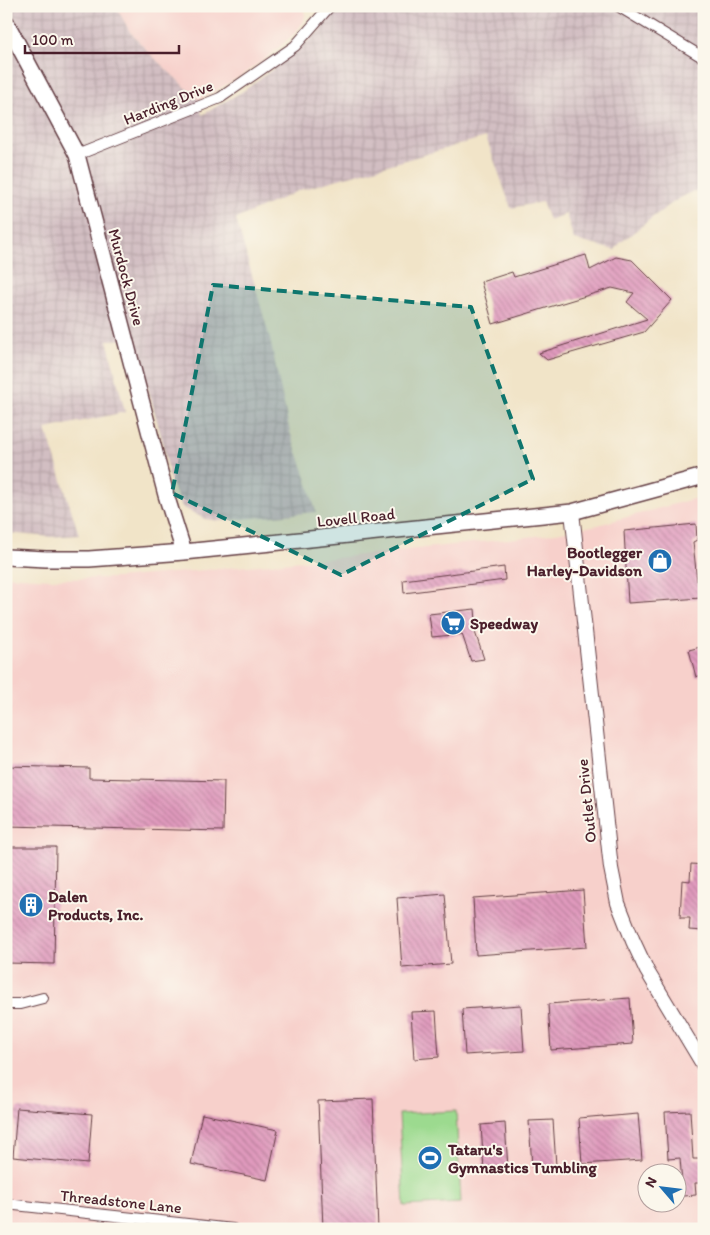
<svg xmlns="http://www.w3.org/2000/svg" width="710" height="1235" font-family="Itim,sans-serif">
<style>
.built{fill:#f7d0cb;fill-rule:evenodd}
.industrial{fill:url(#industrial-grid)}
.park{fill:#9cda8f;stroke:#737c5d}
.building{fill:url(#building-back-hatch)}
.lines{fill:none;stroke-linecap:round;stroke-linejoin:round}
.minor-casing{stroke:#633d43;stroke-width:12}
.tertiary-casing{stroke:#633d43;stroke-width:16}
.secondary-casing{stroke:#633d43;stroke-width:18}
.minor{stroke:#fff;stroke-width:10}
.tertiary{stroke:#fff;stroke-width:14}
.secondary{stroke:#fff;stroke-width:15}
.marked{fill:#0f766e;fill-opacity:0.2;stroke:#0f766e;stroke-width:4;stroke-dasharray:10 6;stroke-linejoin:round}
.labels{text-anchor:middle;stroke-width:4;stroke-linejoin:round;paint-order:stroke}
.street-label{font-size:16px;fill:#4a1f2b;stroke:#fbf7ec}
.poi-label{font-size:16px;font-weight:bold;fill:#4a1f2b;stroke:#fbf7ec;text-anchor:start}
</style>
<defs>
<pattern id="industrial-grid" width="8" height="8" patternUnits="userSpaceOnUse" patternTransform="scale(1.25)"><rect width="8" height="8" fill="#d2bec2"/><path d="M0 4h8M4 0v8" fill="none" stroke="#b6a3a7"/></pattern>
<pattern id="building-back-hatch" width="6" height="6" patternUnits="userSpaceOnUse" patternTransform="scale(1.25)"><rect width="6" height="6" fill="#e09abd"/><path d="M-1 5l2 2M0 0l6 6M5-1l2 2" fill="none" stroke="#b87d9a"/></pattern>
</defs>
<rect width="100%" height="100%" fill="#fbf7ec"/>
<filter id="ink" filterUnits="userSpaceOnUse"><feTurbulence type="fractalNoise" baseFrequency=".02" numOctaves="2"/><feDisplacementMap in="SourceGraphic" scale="10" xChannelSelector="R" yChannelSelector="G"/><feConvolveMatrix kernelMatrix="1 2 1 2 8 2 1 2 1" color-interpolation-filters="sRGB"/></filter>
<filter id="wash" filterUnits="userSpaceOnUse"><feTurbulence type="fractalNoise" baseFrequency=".0096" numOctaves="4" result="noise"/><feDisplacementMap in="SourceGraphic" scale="20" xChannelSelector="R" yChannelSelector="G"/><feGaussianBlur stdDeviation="1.12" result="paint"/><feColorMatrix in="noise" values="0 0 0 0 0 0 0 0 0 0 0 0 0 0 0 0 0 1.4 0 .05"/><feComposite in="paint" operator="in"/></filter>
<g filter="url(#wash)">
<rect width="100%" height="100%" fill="#f1e4c8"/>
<!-- built -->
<path class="built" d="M 116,6 L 305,6 L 303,8 L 305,14 L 304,21 L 295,33 L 265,59 L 238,78 L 199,100 L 151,55 L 130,32 Z
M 704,496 L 704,1229 L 6,1229 L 6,576 L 50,579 L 117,578 L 325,559 L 545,535 L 598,525 ZM 648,1172 L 678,1172 L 678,1202 L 648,1202 Z"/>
<!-- industrial -->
<path class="industrial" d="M 6,6 L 116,6 L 130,32 L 151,55 L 199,100 L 202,115 L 245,90 L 289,57 L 318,32 L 339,6 L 704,6 L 704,193 L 693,191 L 675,201 L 653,217 L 620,243 L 615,250 L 574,240 L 566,214 L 549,220 L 542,202 L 511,208 L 486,137 L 300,190 L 236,219 L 269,335 L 290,432 L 306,477 L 316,512 L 221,521 L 205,519 L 182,507 L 170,480 L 163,443 L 135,339 L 107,340 L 125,412 L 46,429 L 79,535 L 51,537 L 6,533 Z"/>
<!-- park -->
<path class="park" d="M 456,1111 L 461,1203 L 404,1206 L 399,1114 Z"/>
<g id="blocks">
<!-- building -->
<path class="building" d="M 586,255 L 590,270 L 616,257 L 632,260 L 672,300 L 644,332 L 547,360 L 539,353 L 647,319 L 627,302 L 634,293 L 612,288 L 493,324 L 481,282 L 512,272 L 514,277 Z
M 696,524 L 697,540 L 693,542 L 697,581 L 700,582 L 701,598 L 628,603 L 624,531 Z
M 504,567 L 505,580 L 404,593 L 403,580 Z
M 475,609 L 477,632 L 475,632 L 484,659 L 471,661 L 462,634 L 432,637 L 429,614 Z
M 704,646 L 704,674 L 696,677 L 689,650 Z
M 6,766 L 89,768 L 89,778 L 224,781 L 223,831 L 6,826 Z
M 6,847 L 56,847 L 54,964 L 6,963 Z
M 691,864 L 704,865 L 703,931 L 689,930 L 690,918 L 680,918 L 682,880 L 690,881 Z
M 583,890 L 587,947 L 476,955 L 473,898 Z
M 445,894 L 451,964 L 402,968 L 397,898 Z
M 630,998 L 633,1044 L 551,1050 L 548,1004 Z
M 521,1005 L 524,1051 L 465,1055 L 462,1009 Z
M 436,1011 L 439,1057 L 414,1059 L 411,1012 Z
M 373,1099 L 378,1229 L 323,1229 L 318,1101 Z
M 17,1108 L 92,1114 L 88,1164 L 13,1157 Z
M 690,1111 L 693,1159 L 704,1159 L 704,1183 L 695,1183 L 696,1195 L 683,1196 L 680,1158 L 668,1159 L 665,1112 Z
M 202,1114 L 278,1130 L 267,1180 L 191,1164 Z
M 638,1114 L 642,1160 L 582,1164 L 579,1118 L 603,1116 L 603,1117 Z
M 553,1120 L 556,1166 L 532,1167 L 529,1121 Z
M 505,1123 L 508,1169 L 484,1171 L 481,1125 Z"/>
</g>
</g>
<g filter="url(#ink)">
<use href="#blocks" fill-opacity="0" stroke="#633d43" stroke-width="1"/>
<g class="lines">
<defs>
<path id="minor" d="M 618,6 L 704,58
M 77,155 L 220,98 L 295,46 L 330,6
M 6,1004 L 20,1004 L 43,998
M 6,1204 L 233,1229"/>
<path id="tertiary" d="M 572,512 L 611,868 L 618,903 L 633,941 L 647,971 L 704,1066"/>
<path id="secondary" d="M 6,22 L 77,155 L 166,495 L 184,552
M 6,557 L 46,559 L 89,559 L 184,552 L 572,512 L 704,476"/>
</defs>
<!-- minor casing -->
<use href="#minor" class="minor-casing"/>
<!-- tertiary casing -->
<use href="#tertiary" class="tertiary-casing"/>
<!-- secondary casing -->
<use href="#secondary" class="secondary-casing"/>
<!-- minor -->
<use href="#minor" class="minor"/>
<!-- tertiary -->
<use href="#tertiary" class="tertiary"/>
<!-- secondary -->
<use href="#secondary" class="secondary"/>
</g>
</g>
<!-- marked area -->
<path class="marked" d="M 213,285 L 471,307 L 533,479 L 341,575 L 172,493 Z"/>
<!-- icons -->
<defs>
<symbol id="shop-disc" viewBox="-11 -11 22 22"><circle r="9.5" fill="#1f6fb2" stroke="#fbf7ec"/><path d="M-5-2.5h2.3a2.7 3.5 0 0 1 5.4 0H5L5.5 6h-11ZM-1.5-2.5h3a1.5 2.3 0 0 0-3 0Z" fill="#fff"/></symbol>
<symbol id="supermarket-disc" viewBox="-11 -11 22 22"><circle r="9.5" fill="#1f6fb2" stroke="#fbf7ec"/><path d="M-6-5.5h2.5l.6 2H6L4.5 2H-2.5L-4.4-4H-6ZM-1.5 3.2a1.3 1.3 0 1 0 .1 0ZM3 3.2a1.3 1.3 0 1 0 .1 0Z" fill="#fff"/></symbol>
<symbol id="building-disc" viewBox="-11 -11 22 22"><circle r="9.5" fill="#1f6fb2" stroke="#fbf7ec"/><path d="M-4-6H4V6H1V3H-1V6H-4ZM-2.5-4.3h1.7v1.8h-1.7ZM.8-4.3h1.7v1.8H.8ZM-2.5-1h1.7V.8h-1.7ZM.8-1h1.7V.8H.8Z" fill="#fff"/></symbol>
<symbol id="stadium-disc" viewBox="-11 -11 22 22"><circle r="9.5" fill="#1f6fb2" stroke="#fbf7ec"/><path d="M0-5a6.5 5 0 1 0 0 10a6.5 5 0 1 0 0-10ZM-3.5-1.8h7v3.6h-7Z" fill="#fff"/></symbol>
</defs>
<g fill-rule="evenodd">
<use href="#shop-disc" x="646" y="547" width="28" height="28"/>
<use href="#supermarket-disc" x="439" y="609" width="28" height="28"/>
<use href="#building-disc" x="17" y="891" width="28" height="28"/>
<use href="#stadium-disc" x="416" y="1144" width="28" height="28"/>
</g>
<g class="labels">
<!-- street labels -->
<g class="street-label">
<text transform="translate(168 102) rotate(-22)" y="6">Harding Drive</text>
<text transform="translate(127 277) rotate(75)" y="6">Murdock Drive</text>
<text transform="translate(356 517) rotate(-6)" y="6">Lovell Road</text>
<text transform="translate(586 801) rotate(-96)" y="6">Outlet Drive</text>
<text transform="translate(121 1201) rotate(6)" y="6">Threadstone Lane</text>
</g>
<!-- poi labels -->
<g class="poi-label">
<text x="642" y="558" text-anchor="end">Bootlegger<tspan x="642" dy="18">Harley-Davidson</tspan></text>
<text x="470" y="629">Speedway</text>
<text x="48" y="902">Dalen<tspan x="48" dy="18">Products, Inc.</tspan></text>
<text x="448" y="1155">Tataru's<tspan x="448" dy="18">Gymnastics Tumbling</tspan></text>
</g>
</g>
<!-- margin -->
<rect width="710" height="1235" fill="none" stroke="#fbf7ec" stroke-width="25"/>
<!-- north arrow -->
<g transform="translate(662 1188) rotate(298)"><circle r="24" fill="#fbf7ec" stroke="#b4a19f"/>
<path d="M0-4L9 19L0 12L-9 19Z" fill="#1f6fb2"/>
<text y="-8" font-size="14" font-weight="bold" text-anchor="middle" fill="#4a1f2b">N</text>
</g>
<!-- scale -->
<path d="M25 45v8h154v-8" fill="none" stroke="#4a1f2b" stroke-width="2.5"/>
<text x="32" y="45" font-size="15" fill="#4a1f2b" stroke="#fbf7ec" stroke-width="4" paint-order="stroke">100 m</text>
</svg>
